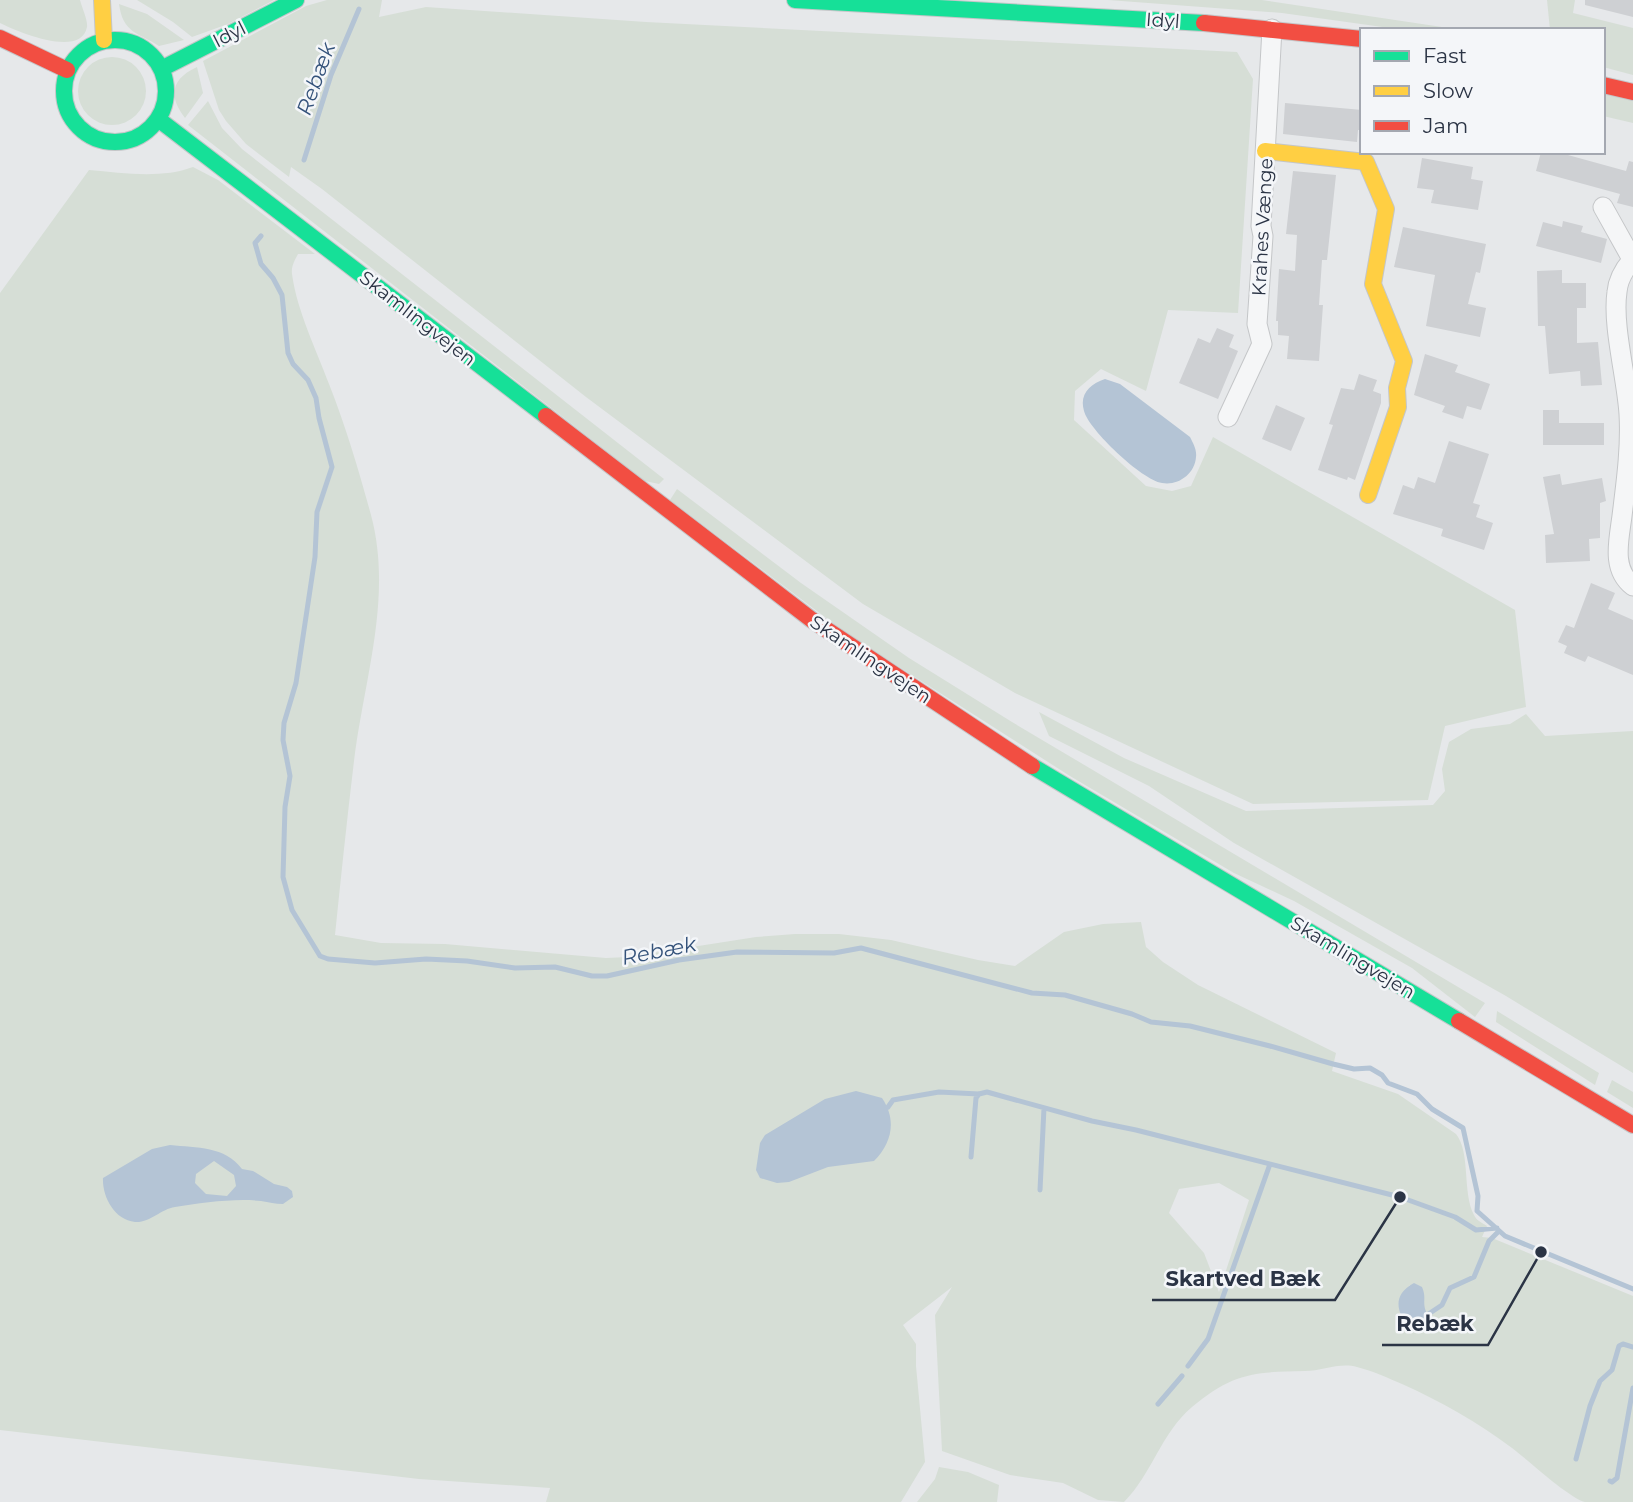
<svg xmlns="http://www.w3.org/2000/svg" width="1633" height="1502" font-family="Montserrat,sans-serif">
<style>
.green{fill:#d6ded6;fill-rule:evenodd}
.water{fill:#b4c4d5;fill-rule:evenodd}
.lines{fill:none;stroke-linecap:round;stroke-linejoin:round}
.stream{stroke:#b4c4d5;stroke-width:5}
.building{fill:#ced0d3}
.street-casing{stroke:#c4c6c8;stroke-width:21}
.fast-casing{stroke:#c4c6c8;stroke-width:18}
.slow-casing{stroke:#c4c6c8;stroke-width:18}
.jam-casing{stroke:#c4c6c8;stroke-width:18}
.street{stroke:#f5f6f7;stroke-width:19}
.fast{stroke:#16e098;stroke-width:16}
.slow{stroke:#ffcf43;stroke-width:16}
.jam{stroke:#f24e42;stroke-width:16}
.labels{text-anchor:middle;stroke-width:5;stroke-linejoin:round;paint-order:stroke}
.street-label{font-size:19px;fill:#2b3445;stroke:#f4f6f9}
.water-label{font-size:21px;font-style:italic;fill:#34527a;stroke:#f4f6f9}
.leader{fill:none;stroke:#2b3445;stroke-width:2.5}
.callout-dot{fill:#2b3445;stroke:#f4f6f9;stroke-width:2.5}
.callout-label{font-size:21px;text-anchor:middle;font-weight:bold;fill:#2b3445;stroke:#f4f6f9;stroke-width:5;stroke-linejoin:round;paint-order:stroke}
</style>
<rect width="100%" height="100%" fill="#e6e8ea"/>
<!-- green -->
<path class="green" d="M 0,0 L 80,0 C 82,8 88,20 87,27 C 81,59 16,31 0,23 Z
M 137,0 L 274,0 L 228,24 L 192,37 L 173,22 Z
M 327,0 L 382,0 L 379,17 L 426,7 L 646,22 L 1237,52 L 1253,79 L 1238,313 L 1168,310 L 1146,391 L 1101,369 L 1075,391 L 1074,420 L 1146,486 L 1172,491 L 1191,486 L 1213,437 L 1515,610 L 1526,707 L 1445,726 L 1428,800 L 1253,804 L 1015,693 L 863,604 L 586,397 L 322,189 L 291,167 L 289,177 L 246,144 L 226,121 L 219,110 L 203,61 L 306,6 Z
M 1108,0 L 1262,0 L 1462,30 L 1404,30 L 1282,13 Z
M 1547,0 L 1575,0 L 1573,13 L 1633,28 L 1633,75 L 1603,67 L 1603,30 L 1550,30 Z
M 119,4 L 147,14 L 184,40 L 159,46 C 137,32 123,33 119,4 Z
M78 91a34 34 0 1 1 68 0a34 34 0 1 1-68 0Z
M 197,67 L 203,93 L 185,118 C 168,96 171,79 197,67 Z
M 1603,94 L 1633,101 L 1633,123 L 1603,116 Z
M 208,101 L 222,128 L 242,149 L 664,479 L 659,484 L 645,481 L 188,125 Z
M 193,167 L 218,180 L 315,254 L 298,254 C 295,260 291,266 292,274 C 297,311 316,349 329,384 C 346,427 359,471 371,515 C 393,597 364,679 354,761 C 347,819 341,877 335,935 L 381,943 L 445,944 L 606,958 L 628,957 L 756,937 L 795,934 L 839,934 L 891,940 L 978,960 L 1015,966 L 1064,932 L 1103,924 L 1141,922 L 1146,947 L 1163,962 L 1198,985 L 1336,1053 L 1332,1071 L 1398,1094 L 1456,1134 C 1471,1153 1462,1192 1474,1215 C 1476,1220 1482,1223 1487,1226 L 1482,1237 L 1492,1238 L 1633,1296 L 1633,1502 C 1618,1502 1599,1502 1585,1502 C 1569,1498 1528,1460 1512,1448 C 1477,1422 1442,1402 1402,1384 C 1388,1378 1373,1371 1357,1367 C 1340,1362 1322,1371 1305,1371 C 1253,1372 1233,1373 1192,1407 C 1161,1433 1152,1474 1124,1502 L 1098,1500 L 1063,1483 L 1010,1475 L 942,1451 L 935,1315 L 952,1287 L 903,1325 L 916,1344 L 916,1366 L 925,1462 L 901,1502 L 546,1502 L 550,1488 L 419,1479 L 0,1430 L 0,293 L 89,170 C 123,173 161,179 193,167 ZM 1219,1183 L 1249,1200 L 1219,1292 L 1204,1253 L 1169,1213 L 1179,1189 ZM 1410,1285 L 1423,1301 L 1424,1311 L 1429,1318 L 1428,1329 L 1410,1329 C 1396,1313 1396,1301 1410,1285 Z
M 677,489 L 801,583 L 909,658 L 1012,722 L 1485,1003 L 1475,1017 L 1412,968 L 1294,901 L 1234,873 L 1070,776 L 846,633 L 670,500 Z
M 1039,712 L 1124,758 L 1246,811 L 1433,805 L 1445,791 L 1442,769 L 1449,742 L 1471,729 L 1510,724 L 1526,714 L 1545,736 L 1633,731 L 1633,1073 L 1506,996 L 1234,843 L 1149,786 L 1049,736 Z
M 1497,1011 L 1599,1073 L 1595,1085 L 1496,1022 Z
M 1612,1080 L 1633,1092 L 1633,1108 L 1607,1092 Z
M 939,1467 L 968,1472 L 999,1485 L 997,1502 L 917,1502 L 935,1479 Z"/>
<!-- water -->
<path class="water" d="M 1105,379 L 1120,384 L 1190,437 C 1193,443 1197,450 1196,457 C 1195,474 1178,486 1162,483 C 1142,480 1089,430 1084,411 C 1079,394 1090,384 1105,379 Z
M 856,1091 L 882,1098 C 897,1120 892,1143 874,1161 L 828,1167 L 789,1182 L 777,1183 L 760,1178 L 756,1170 L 760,1143 L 765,1135 L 825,1099 Z
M 170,1145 C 197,1148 225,1146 242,1169 L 253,1171 L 274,1184 L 287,1187 L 292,1191 L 293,1197 L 283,1204 C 275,1204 269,1202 261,1201 C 234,1198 202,1203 175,1207 C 161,1209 150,1223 135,1222 C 114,1220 102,1196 103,1178 L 152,1149 ZM 214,1161 L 234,1175 L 236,1186 L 227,1196 L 206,1194 L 195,1183 L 196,1174 Z
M 1414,1283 L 1422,1287 C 1428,1301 1419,1302 1431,1321 L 1428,1329 L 1410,1329 C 1396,1312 1392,1295 1414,1283 Z"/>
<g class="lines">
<!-- stream -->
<path class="stream" d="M 304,160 L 331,75 L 359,9
M 261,236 L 255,243 L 261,264 L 273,278 L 282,295 L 288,353 L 293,364 L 308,380 L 316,398 L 319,418 L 332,467 L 317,512 L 315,557 L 296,683 L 284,723 L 283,740 L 290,776 L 285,807 L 283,877 L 292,910 L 320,956 L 328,959 L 375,963 L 426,959 L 467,961 L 515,968 L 555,967 L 592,976 L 607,976 L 679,960 L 737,952 L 834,953 L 861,948 L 1032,993 L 1065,995 L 1132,1014 L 1151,1022 L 1190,1026 L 1270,1046 L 1333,1064 L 1354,1069 L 1370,1068 L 1382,1075 L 1388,1083 L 1417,1094 L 1432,1109 L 1463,1128 L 1478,1196 L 1477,1211 L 1505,1236 L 1633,1289
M 888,1107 L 893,1100 L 939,1092 L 979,1094 L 987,1092 L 1092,1121 L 1136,1130 L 1400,1197 L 1455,1217 L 1476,1230 L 1497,1228
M 971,1157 L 976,1098 L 979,1094
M 1040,1190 L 1044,1108
M 1427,1315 L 1442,1305 L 1450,1288 L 1474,1277 L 1489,1241 L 1499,1231
M 1188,1366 L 1208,1339 L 1270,1164
M 1158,1404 L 1182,1376
M 1576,1459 L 1590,1406 L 1600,1381 L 1612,1370 L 1619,1346 L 1623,1344 L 1633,1347
M 1610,1481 L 1612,1482 L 1617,1478 L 1633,1388"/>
</g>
<!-- building -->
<path class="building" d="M 1585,0 L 1633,0 L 1633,17 L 1585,5 Z
M 1285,103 L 1362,110 L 1362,130 L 1358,130 L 1357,142 L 1283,134 Z
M 1541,152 L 1557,152 L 1626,171 L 1629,161 L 1633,162 L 1633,207 L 1617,203 L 1620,194 L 1536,171 Z
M 1422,158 L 1473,167 L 1471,179 L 1483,181 L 1478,210 L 1431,203 L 1434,190 L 1417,188 Z
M 1293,171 L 1336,175 L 1327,260 L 1322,260 L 1319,305 L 1323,305 L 1319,361 L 1287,359 L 1289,336 L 1278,335 L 1278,321 L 1276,321 L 1279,269 L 1295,271 L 1297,235 L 1286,234 Z
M 1563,221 L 1583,226 L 1581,232 L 1607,239 L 1601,263 L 1536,246 L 1543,222 L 1562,227 Z
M 1403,227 L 1486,244 L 1480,273 L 1476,272 L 1468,304 L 1486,308 L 1480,337 L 1426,326 L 1435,275 L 1394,267 Z
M 1562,270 L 1562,283 L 1586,283 L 1586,308 L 1577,308 L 1577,343 L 1598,342 L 1602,385 L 1581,386 L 1580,371 L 1549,374 L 1545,326 L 1538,326 L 1537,271 Z
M 1217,328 L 1234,335 L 1229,347 L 1238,351 L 1218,399 L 1179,383 L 1198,338 L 1210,343 Z
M 1425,354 L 1458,365 L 1455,372 L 1490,384 L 1481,410 L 1467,406 L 1463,419 L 1442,412 L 1445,406 L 1414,395 Z
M 1359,374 L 1377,380 L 1373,391 L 1381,394 L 1381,403 L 1355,480 L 1348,477 L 1347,480 L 1318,470 L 1333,425 L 1329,424 L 1341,388 L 1354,390 Z
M 1276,405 L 1305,418 L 1291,451 L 1262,439 Z
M 1543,410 L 1559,410 L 1559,423 L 1604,423 L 1604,445 L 1543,445 Z
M 1449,441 L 1489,454 L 1473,503 L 1480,505 L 1476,517 L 1493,523 L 1484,550 L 1441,536 L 1443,529 L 1393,514 L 1403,485 L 1414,489 L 1418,477 L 1435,483 Z
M 1560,474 L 1562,485 L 1602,478 L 1606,501 L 1600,503 L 1600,538 L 1589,539 L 1590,561 L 1546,563 L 1545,535 L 1554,534 L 1543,477 Z
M 1591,583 L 1615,593 L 1608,609 L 1633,620 L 1633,675 L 1588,656 L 1585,662 L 1564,653 L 1567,646 L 1558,642 L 1566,625 L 1574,628 Z"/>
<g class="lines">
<defs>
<path id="street" d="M 1603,207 L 1632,259
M 1633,259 C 1625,268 1618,279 1617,292 C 1612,325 1627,379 1629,414 C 1631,448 1626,483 1622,516 C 1619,540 1611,569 1633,586
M 1228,417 L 1262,344 L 1257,324 L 1263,236 L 1261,226 L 1272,29"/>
<path id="fast" d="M 795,0 L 1204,23
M64 91a51 51 0 1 1 102 0a51 51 0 1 1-102 0Z
M 161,69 L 296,0
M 158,119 L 546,416
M 1032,766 L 1459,1021"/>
<path id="slow" d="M 102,0 L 104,40
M 1265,151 L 1366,162 L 1386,209 L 1373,284 L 1404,361 L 1397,388 L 1398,407 L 1368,495"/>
<path id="jam" d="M 1204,23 L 1362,39
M 0,38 L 67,70
M 1603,85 L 1633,92
M 546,416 L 812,620 L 1032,766
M 1459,1021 L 1633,1125"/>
</defs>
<!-- street casing -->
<use href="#street" class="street-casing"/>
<!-- fast casing -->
<use href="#fast" class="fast-casing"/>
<!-- slow casing -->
<use href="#slow" class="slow-casing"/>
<!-- jam casing -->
<use href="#jam" class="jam-casing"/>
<!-- street -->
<use href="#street" class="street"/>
<!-- fast -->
<use href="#fast" class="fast"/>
<!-- slow -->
<use href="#slow" class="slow"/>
<!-- jam -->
<use href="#jam" class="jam"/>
</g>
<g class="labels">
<!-- street labels -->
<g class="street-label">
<text transform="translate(1163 20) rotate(4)" y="7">Idyl</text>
<text transform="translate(229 34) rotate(-27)" y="7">Idyl</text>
<text transform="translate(1262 227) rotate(-87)" y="7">Krahes Vænge</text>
<text transform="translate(418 318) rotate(38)" y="7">Skamlingvejen</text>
<text transform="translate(871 659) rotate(34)" y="7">Skamlingvejen</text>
<text transform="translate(1353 957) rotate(31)" y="7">Skamlingvejen</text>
</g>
<!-- water labels -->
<g class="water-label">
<text transform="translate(316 79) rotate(-70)" y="7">Rebæk</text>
<text transform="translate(659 951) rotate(-11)" y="7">Rebæk</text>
</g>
</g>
<!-- callouts -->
<path class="leader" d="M1400 1197L1335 1300H1152M1541 1252L1488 1345H1382"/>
<g class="callout-dot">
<circle cx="1400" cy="1197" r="7"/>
<circle cx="1541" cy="1252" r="7"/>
</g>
<g class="callout-label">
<text x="1243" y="1286">Skartved Bæk</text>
<text x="1435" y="1331">Rebæk</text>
</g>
<!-- legend -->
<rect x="1360" y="28" width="245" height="126" fill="#f4f6f9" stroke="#a4a8b1" stroke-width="2"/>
<rect x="1374" y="51" width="35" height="10" fill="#16e098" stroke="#a4a8b1" stroke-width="2"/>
<text x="1423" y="63" font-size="21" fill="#2b3445">Fast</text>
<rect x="1374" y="86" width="35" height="10" fill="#ffcf43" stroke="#a4a8b1" stroke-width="2"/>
<text x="1423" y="98" font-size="21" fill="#2b3445">Slow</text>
<rect x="1374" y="121" width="35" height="10" fill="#f24e42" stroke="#a4a8b1" stroke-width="2"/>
<text x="1423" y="133" font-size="21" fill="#2b3445">Jam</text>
</svg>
